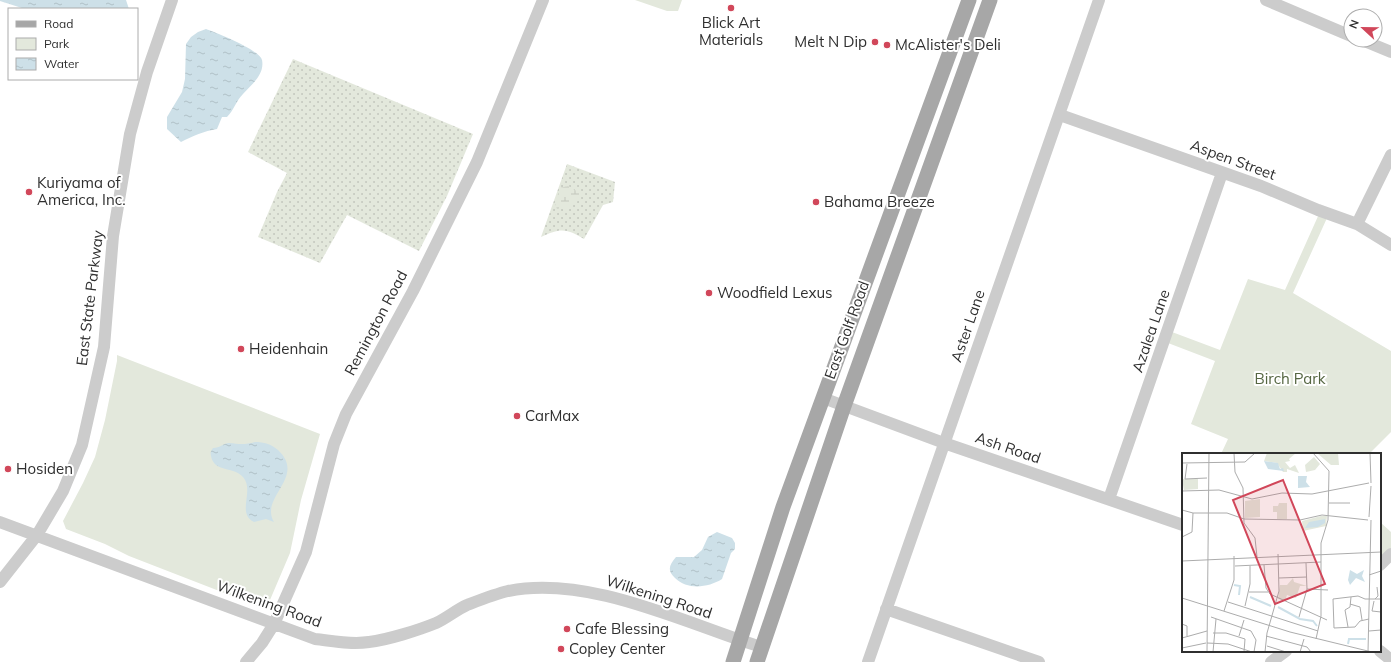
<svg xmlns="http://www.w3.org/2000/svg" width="1391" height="662" font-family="Mulish,sans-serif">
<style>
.grass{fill:url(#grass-dots)}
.wetland{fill:url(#wetland-marsh)}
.park{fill:#e3e8dc}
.water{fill:url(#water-ripples)}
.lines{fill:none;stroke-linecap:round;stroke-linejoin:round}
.minor{stroke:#ccc;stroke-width:12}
.major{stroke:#a7a7a7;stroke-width:15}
.poi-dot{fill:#d1475a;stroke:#fff;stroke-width:1.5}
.labels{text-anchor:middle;stroke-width:4;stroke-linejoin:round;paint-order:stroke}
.poi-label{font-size:15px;fill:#2f2f2f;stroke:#fff;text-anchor:start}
.street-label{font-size:15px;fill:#2f2f2f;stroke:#fff}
.park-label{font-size:15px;fill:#556642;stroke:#fff}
.inset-river{fill:none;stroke:#cde0e8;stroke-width:2}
.inset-road{fill:none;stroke:#acacac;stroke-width:1}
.view{fill:#d1475a;fill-opacity:0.15;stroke:#d1475a;stroke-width:2}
.inset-edge{fill:none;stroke:#2f2f2f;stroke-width:2}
</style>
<defs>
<pattern id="grass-dots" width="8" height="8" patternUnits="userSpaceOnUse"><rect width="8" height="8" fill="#e3e8dc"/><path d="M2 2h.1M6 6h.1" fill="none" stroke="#c3c7bd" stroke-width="1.8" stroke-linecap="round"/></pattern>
<pattern id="wetland-marsh" width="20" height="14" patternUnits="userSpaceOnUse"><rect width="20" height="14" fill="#e3e8dc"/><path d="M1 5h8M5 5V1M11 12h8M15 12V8" fill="none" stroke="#c3c7bd"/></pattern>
<pattern id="water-ripples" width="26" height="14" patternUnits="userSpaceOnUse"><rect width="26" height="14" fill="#cde0e8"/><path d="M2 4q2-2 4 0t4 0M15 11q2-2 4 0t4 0" fill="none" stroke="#b0c0c7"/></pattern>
</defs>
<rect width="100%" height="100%" fill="#fff"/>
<!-- grass -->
<path class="grass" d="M 293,59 L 473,134 L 447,196 L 419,251 L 347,215 L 320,263 L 258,237 L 277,192 L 287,173 L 248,152 Z
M 567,164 L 615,182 L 613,202 L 603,205 L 584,239 C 566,228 560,228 541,237 Z"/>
<!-- wetland -->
<path class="wetland" d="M 568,186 L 580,193 L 577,202 L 568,207 L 557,209 L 555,203 L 560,188 Z"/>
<!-- park -->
<path class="park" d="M 635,0 L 682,0 L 678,11 L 667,11 Z
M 1319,214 L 1327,218 L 1293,293 L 1391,351 L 1391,432 L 1369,454 L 1221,454 L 1228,439 L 1191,424 L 1215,361 L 1168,343 L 1172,332 L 1220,350 L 1248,279 L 1285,290 Z
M 117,355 L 320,434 L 301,500 L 290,553 L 267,607 L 263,608 L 129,556 L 105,544 L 66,529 L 63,521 L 83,483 L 95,457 L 105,420 L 117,361 Z
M 1380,522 L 1391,532 L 1391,549 L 1380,560 Z"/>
<!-- water -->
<path class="water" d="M 0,0 L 126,0 L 129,9 L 25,9 L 0,1 Z
M 206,29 C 217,33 260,50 262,60 C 265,75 251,85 243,94 C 236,101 234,110 227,117 L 222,117 L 217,129 C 204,131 193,136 181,142 L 167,129 L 167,117 L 182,92 L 185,79 L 186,44 L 191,37 L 198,32 Z
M 255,442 C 264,442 271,444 278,450 C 307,477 259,497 274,522 L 266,519 L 254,522 C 236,513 255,491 243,477 C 234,466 214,473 211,456 C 210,452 211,451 213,448 C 220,448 224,443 229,443 C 239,444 245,445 255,442 Z
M 717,532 L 732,538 L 735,543 L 735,549 L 731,553 L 722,579 C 708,588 687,590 675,578 C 667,571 669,565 676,557 L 694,557 L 702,550 L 708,537 Z"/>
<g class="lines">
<!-- minor -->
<path class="minor" d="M 1266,0 L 1351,36
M 1362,40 L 1391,52
M 1060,115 L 1261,186 L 1318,210 L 1357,224 L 1391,245
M 1357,224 L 1391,155
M 823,398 L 944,443 L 1183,525
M 1109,499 L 1222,173
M 0,522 L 315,639 C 333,641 351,645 369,642 C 387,640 419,630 436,623 C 447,618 456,610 467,605 C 480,600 495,594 508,591 C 590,575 684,623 761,647
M 1380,565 L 1391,554
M 0,582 L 37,535 L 63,491 L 82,445 L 104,347 L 113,236 L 130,134 L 147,72 L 172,0
M 886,609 L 1039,662
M 1380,651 L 1391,660
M 246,662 L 262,643 L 274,624 L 306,552 L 334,444 L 346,414 L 413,291 L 477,162 L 543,0
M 868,662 L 1099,0
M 1271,662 L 1286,651"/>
<!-- major -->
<path class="major" d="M 733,662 L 783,507 L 969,0
M 757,662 L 844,406 L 990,0"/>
</g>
<!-- markers -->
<g class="poi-dot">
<circle cx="731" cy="8" r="4"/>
<circle cx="875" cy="42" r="4"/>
<circle cx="887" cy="45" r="4"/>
<circle cx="29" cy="192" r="4"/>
<circle cx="816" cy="202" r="4"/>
<circle cx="709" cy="293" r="4"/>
<circle cx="241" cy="349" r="4"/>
<circle cx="517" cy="416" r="4"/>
<circle cx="8" cy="469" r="4"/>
<circle cx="567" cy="629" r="4"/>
<circle cx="561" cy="649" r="4"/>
</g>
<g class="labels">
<!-- poi labels -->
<g class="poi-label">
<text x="731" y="28" text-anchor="middle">Blick Art<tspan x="731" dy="17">Materials</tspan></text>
<text x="867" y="47" text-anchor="end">Melt N Dip</text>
<text x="895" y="50">McAlister's Deli</text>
<text x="37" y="188">Kuriyama of<tspan x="37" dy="17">America, Inc.</tspan></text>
<text x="824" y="207">Bahama Breeze</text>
<text x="717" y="298">Woodfield Lexus</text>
<text x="249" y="354">Heidenhain</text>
<text x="525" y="421">CarMax</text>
<text x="16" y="474">Hosiden</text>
<text x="575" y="634">Cafe Blessing</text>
<text x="569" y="654">Copley Center</text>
</g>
<!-- street labels -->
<g class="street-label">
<text transform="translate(1233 160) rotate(20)" y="5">Aspen Street</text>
<text transform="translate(90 298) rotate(-83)" y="5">East State Parkway</text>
<text transform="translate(376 323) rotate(-62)" y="5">Remington Road</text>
<text transform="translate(968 326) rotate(-71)" y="5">Aster Lane</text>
<text transform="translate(847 330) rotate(-70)" y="5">East Golf Road</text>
<text transform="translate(1151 331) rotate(-71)" y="5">Azalea Lane</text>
<text transform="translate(1008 448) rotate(19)" y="5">Ash Road</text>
<text transform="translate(659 597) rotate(18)" y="5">Wilkening Road</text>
<text transform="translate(269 604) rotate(20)" y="5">Wilkening Road</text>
</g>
<!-- park labels -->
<g class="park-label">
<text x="1290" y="384">Birch Park</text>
</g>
</g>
<!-- overview -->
<g transform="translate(1182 453)">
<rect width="199" height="199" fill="#fff"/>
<path d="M 97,50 L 105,50 L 105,66 L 95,66 L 95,59 L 91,59 L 91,53 L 96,53 Z" fill="#e3e8dc"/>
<path d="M 0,26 L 16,26 L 16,36 L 2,37 Z" fill="#e3e8dc"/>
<path d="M 85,0 L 114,0 L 107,6 L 108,8 L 103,9 L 108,15 L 113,12 L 117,20 L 105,16 L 105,19 L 101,19 L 95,10 L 82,8 ZM 135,0 L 156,0 L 157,12 L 149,12 ZM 132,4 L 138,11 L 133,17 L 124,19 L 123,12 Z" fill="#e3e8dc"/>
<path d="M 78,46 L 78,64 L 63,65 L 63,48 ZM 139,63 L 145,63 L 144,73 L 121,78 L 120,68 ZM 111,125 L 112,129 L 125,133 L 118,133 L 114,145 L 105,142 L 103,148 L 96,146 L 98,132 L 105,132 Z" fill="#e3e8dc"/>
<path d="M 82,8 L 96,10 L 98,16 L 101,15 L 102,18 L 86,16 ZM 116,23 L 125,23 L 124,29 L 128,34 L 116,35 ZM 143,66 L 143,70 L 136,74 L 123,75 L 127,69 ZM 168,117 L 175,121 L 182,117 L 180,123 L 183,129 L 174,125 L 168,132 L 166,127 Z" fill="#cde0e8"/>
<path class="inset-river" d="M 52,132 L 58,133 L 57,142M 68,144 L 89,153M 96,154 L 118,166 L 131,168 L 135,173M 166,191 L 167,186 L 184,186"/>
<path class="inset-road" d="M 52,0 L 53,19 L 61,35 L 62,70 L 73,85 L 75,104M 131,0 L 147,18 L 146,67 L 139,90 L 139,163 L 134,186M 188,0 L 189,30M 0,10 L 63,9 L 73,0M 5,11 L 3,26 L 25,25M 0,38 L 37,37 L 70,46 L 100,40 L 130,41 L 187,30M 147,50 L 168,50M 0,57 L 11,60 L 45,60 L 62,66 L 118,67 L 140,62 L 186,67M 187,64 L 189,33M 0,84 L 10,79 L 11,60M 0,108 L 199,99M 82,112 L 84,135 L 88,141 L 145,167M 53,113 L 139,109M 187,122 L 199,118M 97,125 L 125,124M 125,136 L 146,137M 67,139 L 86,139M 0,145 L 108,179 L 190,199M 193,146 L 196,143 L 195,134M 192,148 L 190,158 L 199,159M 46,149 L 136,178M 168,151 L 178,154 L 180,167M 63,153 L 68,131 L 68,113M 163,157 L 166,174M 163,157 L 168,154 L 169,144M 42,158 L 52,127 L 52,103M 29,164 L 69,178 L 74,187 L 72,199M 117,164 L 125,136 L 124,110M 187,166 L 178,168 L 173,174 L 152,175 L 151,146 L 176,143 L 183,146 L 199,146M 0,171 L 5,173 L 5,183M 187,178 L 199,177M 31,180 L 44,180 L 63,186 L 62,199M 57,183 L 62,167M 84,183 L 125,194 L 129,199M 0,185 L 25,178M 25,190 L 46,191 L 70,199M 85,193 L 104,199M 0,195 L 24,190M 25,199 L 27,0M 31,199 L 34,166M 83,199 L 85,180 L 97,138 L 96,101M 118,199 L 122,186M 186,199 L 189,67"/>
<path class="view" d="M 101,27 L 143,131 L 93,151 L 51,47 Z"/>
<rect width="199" height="199" class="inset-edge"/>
</g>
<!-- legend -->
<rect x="8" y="8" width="130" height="72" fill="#ffffff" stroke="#acacac"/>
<rect x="16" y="21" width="20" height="6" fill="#a7a7a7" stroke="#acacac"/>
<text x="44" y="28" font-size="12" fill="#2f2f2f">Road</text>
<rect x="16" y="38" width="20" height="12" fill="#e3e8dc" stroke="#acacac"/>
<text x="44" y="48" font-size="12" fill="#2f2f2f">Park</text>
<rect x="16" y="58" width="20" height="12" fill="url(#water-ripples)" stroke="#acacac"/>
<text x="44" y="68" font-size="12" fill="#2f2f2f">Water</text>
<!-- north arrow -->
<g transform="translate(1363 28) rotate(292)"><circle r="19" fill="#ffffff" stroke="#acacac"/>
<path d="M0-3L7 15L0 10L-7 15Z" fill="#d1475a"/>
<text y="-6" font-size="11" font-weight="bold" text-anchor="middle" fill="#2f2f2f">N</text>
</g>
</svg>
